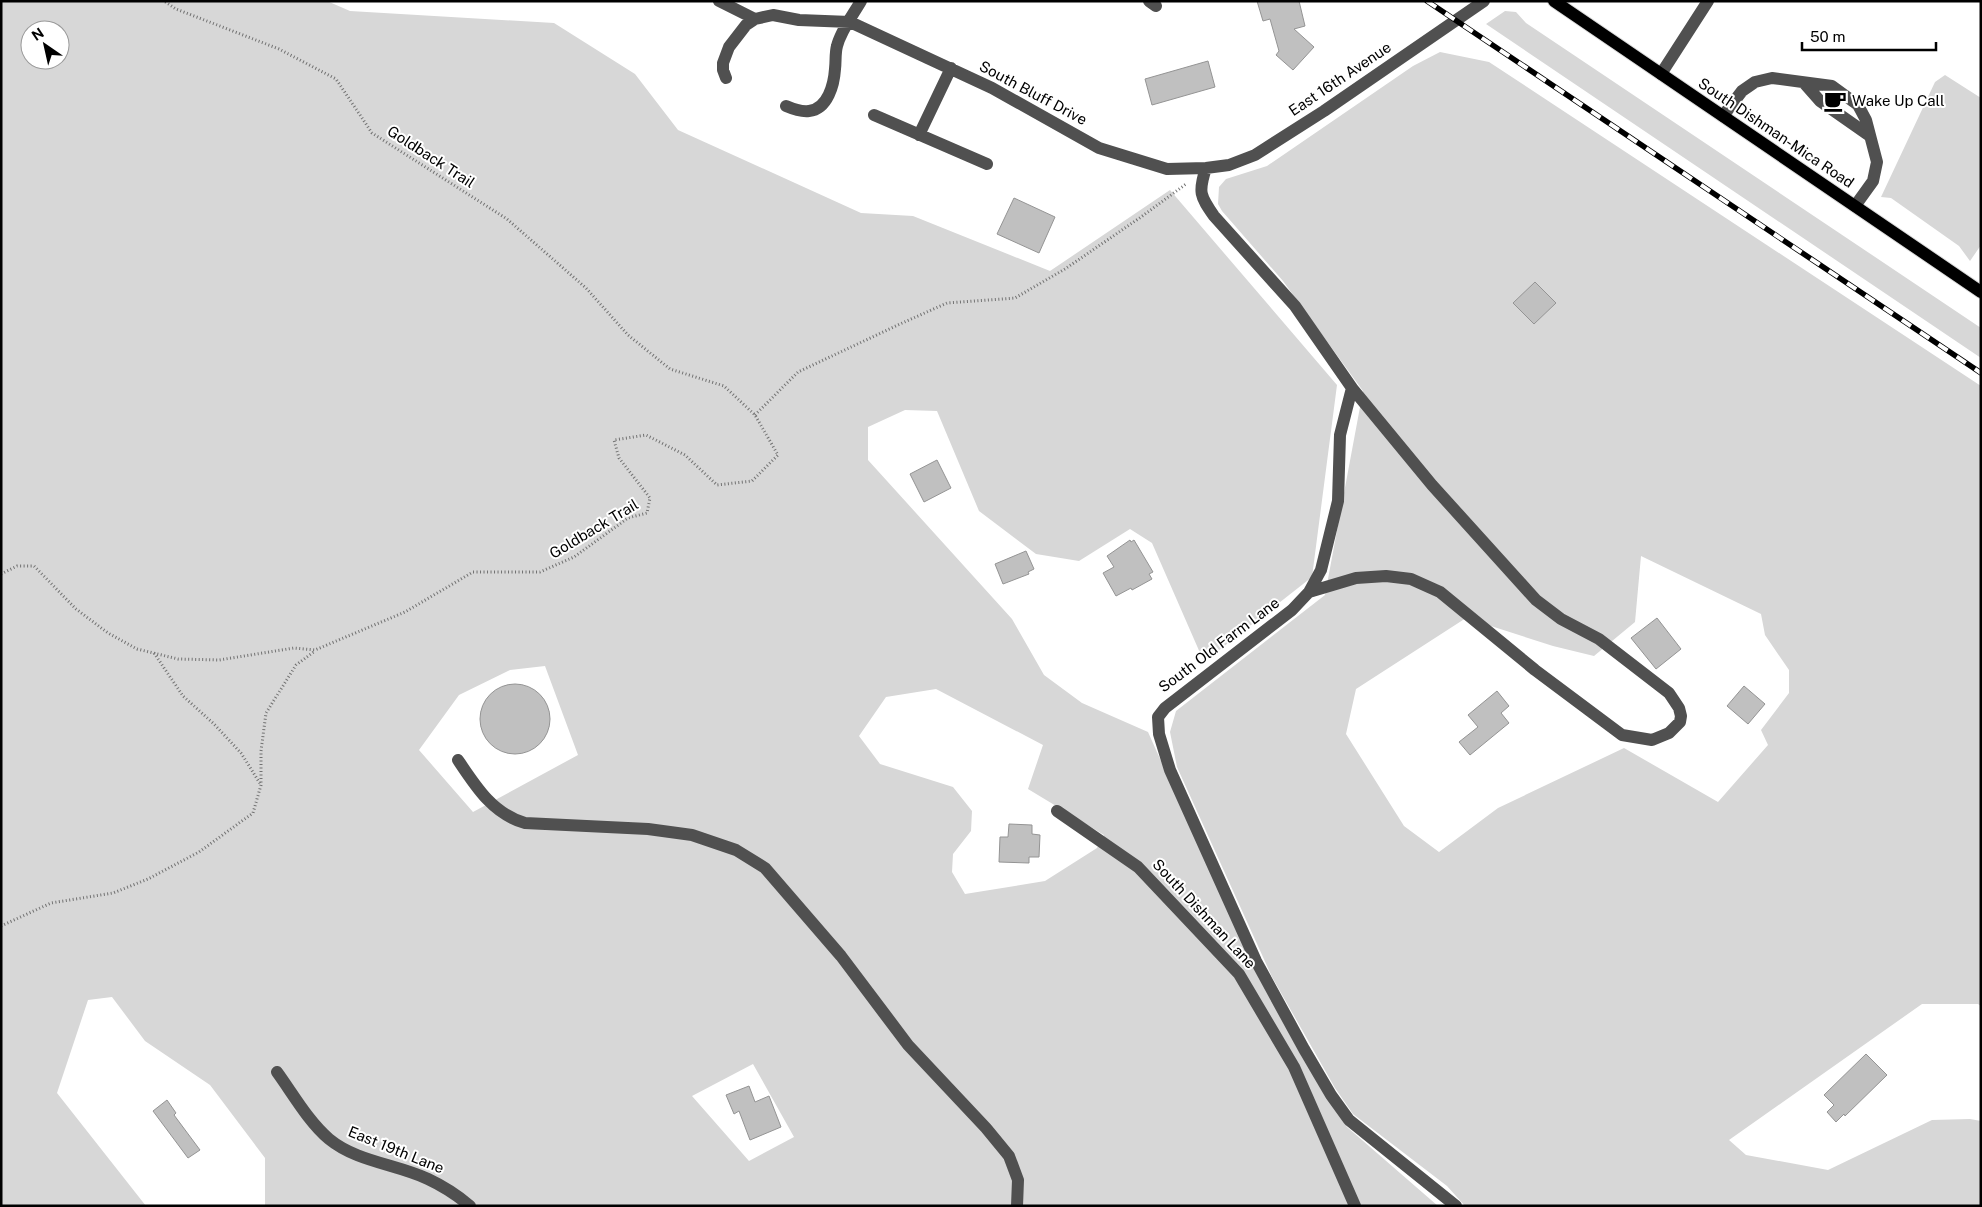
<svg xmlns="http://www.w3.org/2000/svg" width="1982" height="1207" font-family="'Public Sans',sans-serif">
<style>
.green{fill:#d7d7d7;fill-rule:evenodd}
.building{fill:#c0c0c0;stroke:#949494}
.lines{fill:none;stroke-linecap:round;stroke-linejoin:round}
.major-casing{stroke:#dbdbdb;stroke-width:14}
.path{stroke:#727272;stroke-width:3;stroke-dasharray:1 2.5;stroke-linecap:butt}
.minor{stroke:#505050;stroke-width:12}
.major{stroke:#000;stroke-width:12}
.rail-casing{stroke:#000;stroke-width:5.5}
.rail{stroke:#fff;stroke-width:4;stroke-dasharray:11;stroke-linecap:butt}
.labels{text-anchor:middle;stroke-width:4;stroke-linejoin:round;paint-order:stroke}
.street-label{font-size:15px;fill:#000;stroke:#fff}
.poi-label{font-size:15px;fill:#000;stroke:#fff;text-anchor:start}
</style>
<rect width="100%" height="100%" fill="#fff"/>
<!-- green -->
<path class="green" d="M 1,1 L 327,1 L 350,11 L 554,23 L 635,74 L 678,130 L 861,213 L 913,216 L 1050,271 L 1170,190 L 1337,385 L 1312,577 L 1204,662 L 1152,543 L 1130,529 L 1079,561 L 1036,554 L 979,511 L 937,411 L 905,410 L 868,427 L 868,460 L 1012,619 L 1044,675 L 1082,703 L 1148,732 L 1252,964 L 1303,1059 L 1347,1127 L 1438,1206 L 265,1206 L 265,1158 L 210,1085 L 145,1041 L 112,997 L 88,1000 L 57,1093 L 146,1206 L 1,1206 ZM 30,30 L 60,30 L 60,60 L 30,60 ZM 545,666 L 578,755 L 473,812 L 419,750 L 459,695 L 510,670 ZM 936,689 L 1043,745 L 1028,789 L 1104,835 L 1097,848 L 1045,881 L 965,894 L 952,872 L 953,854 L 971,831 L 972,811 L 953,787 L 880,764 L 859,736 L 886,697 ZM 753,1064 L 794,1137 L 749,1161 L 692,1096 Z
M 1505,11 L 1516,12 L 1526,23 L 1981,328 L 1981,358 L 1486,24 Z
M 1440,52 L 1489,62 L 1981,386 L 1981,1006 L 1978,1004 L 1922,1004 L 1729,1140 L 1746,1155 L 1828,1170 L 1932,1120 L 1970,1119 L 1981,1121 L 1981,1206 L 1465,1206 L 1447,1186 L 1353,1114 L 1335,1088 L 1272,977 L 1177,767 L 1170,732 L 1176,711 L 1325,595 L 1363,391 L 1283,281 L 1222,211 L 1218,204 L 1219,187 L 1226,179 L 1267,166 L 1413,66 ZM 1641,556 L 1761,614 L 1765,635 L 1789,670 L 1789,693 L 1761,730 L 1768,745 L 1718,802 L 1624,748 L 1498,808 L 1439,852 L 1404,826 L 1346,734 L 1356,689 L 1466,618 L 1553,646 L 1594,656 L 1635,622 Z
M 1945,75 L 1981,98 L 1981,245 L 1970,261 L 1959,246 L 1891,198 L 1881,197 L 1935,82 Z"/>
<!-- building -->
<path class="building" d="M 1257,1 L 1299,1 L 1305,26 L 1294,29 L 1314,47 L 1293,70 L 1276,55 L 1279,51 L 1270,19 L 1263,21 Z
M 1208,61 L 1215,87 L 1152,105 L 1145,79 Z
M 1014,198 L 1055,217 L 1039,253 L 997,234 Z
M 1535,282 L 1556,303 L 1534,324 L 1513,303 Z
M 937,460 L 951,488 L 924,502 L 910,474 Z
M 1130,540 L 1131,542 L 1134,540 L 1153,572 L 1149,574 L 1152,579 L 1132,590 L 1131,588 L 1116,596 L 1103,573 L 1114,567 L 1107,556 Z
M 1026,551 L 1034,569 L 1028,572 L 1029,574 L 1003,584 L 995,564 Z
M 1657,618 L 1681,649 L 1656,669 L 1631,638 Z
M480 719a35 35 0 1 1 70 0a35 35 0 1 1-70 0Z
M 1744,686 L 1765,704 L 1748,724 L 1727,706 Z
M 1497,691 L 1509,706 L 1501,713 L 1509,723 L 1470,755 L 1459,742 L 1478,727 L 1468,715 Z
M 1009,824 L 1032,825 L 1032,834 L 1040,835 L 1039,857 L 1029,857 L 1029,863 L 999,862 L 1000,837 L 1008,837 Z
M 1866,1054 L 1887,1075 L 1845,1116 L 1844,1114 L 1836,1122 L 1827,1112 L 1834,1105 L 1824,1095 Z
M 749,1086 L 755,1102 L 769,1096 L 781,1127 L 750,1140 L 739,1111 L 734,1114 L 726,1095 Z
M 167,1100 L 176,1113 L 174,1115 L 200,1150 L 188,1158 L 153,1111 Z"/>
<g class="lines">
<defs>
<path id="major" d="M 1554,1 L 1981,292"/>
</defs>
<!-- major casing -->
<use href="#major" class="major-casing"/>
<!-- path -->
<path class="path" d="M 755,415 L 798,372 L 900,324 L 947,303 L 1015,298 L 1065,269 L 1141,217 L 1186,184
M 1,574 L 17,566 L 34,566 L 76,609 L 108,633 L 137,649 L 178,659 L 219,660 L 294,648 L 315,650 L 405,612 L 473,572 L 540,572 L 574,557 L 628,518 L 647,513 L 650,498 L 619,458 L 614,440 L 646,435 L 685,455 L 717,485 L 752,481 L 778,455 L 755,415 L 724,386 L 670,369 L 628,335 L 586,288 L 507,219 L 372,133 L 336,79 L 279,49 L 176,9 L 164,1
M 154,653 L 183,696 L 214,724 L 241,753 L 261,785
M 1,926 L 51,903 L 113,893 L 148,879 L 199,852 L 253,813 L 261,785 L 261,751 L 266,713 L 296,665 L 315,651"/>
<!-- minor -->
<path class="minor" d="M 719,1 L 755,19
M 1149,1 L 1156,6
M 1661,74 L 1708,1
M 726,78 L 723,70 L 723,63 L 729,47 L 746,25 L 755,19 L 773,15 L 799,20 L 850,22 L 992,88 L 1099,148 L 1167,169 L 1206,168 L 1229,165 L 1255,155 L 1324,111 L 1484,1
M 1805,84 L 1820,101 L 1870,136
M 786,106 C 793,109 801,112 809,111 C 828,109 834,84 835,69 C 836,61 835,53 837,46 C 841,30 853,15 861,1
M 874,115 L 987,164
M 1723,116 L 1742,91 L 1755,82 L 1772,78 L 1832,86 L 1858,105 L 1866,120 L 1877,162 L 1873,181 L 1855,206
M 919,135 L 951,68
M 1206,168 C 1198,192 1200,196 1214,216 L 1295,306 L 1352,388 L 1340,435 L 1338,501 L 1321,570 L 1309,592 L 1292,610 L 1165,708 L 1158,717 L 1159,734 L 1170,770 L 1256,961 L 1304,1049 L 1331,1095 L 1349,1120 L 1456,1206
M 1309,592 L 1356,578 L 1386,576 L 1411,579 L 1440,592 L 1535,670 L 1622,735 L 1652,740 L 1669,733 L 1680,722 L 1681,716 L 1679,708 L 1669,693 L 1599,639 L 1561,619 L 1536,600 L 1432,485 L 1352,388
M 458,760 C 476,787 493,814 525,823 L 648,829 L 692,835 L 736,850 L 765,868 L 841,956 L 908,1045 L 986,1128 L 1009,1156 L 1018,1180 L 1017,1206
M 1057,811 L 1138,867 L 1239,974 L 1294,1067 L 1355,1206
M 277,1072 C 293,1094 308,1121 329,1139 C 357,1162 396,1164 428,1179 C 443,1186 457,1195 470,1206"/>
<!-- major -->
<use href="#major" class="major"/>
<defs>
<path id="rail" d="M 1427,1 L 1981,373"/>
</defs>
<!-- rail casing -->
<use href="#rail" class="rail-casing"/>
<!-- rail -->
<use href="#rail" class="rail"/>
</g>
<!-- icons -->
<defs>
<symbol id="cafe-bare" viewBox="-9 -9 18 18"><path d="M-5.5-4.5H6V0H3Q3 3.5 0 3.5H-2.5Q-5.5 3.5-5.5 0ZM3-3.2v2h1.7v-2ZM-6 4.5H4V6H-6Z" fill="#000" stroke="#fff" stroke-width="2.5" paint-order="stroke"/></symbol>
</defs>
<g fill-rule="evenodd">
<use href="#cafe-bare" x="1819" y="85" width="32" height="32"/>
</g>
<g class="labels">
<!-- street labels -->
<g class="street-label">
<text transform="translate(1340 79) rotate(-34)" y="5">East 16th Avenue</text>
<text transform="translate(1033 93) rotate(28)" y="5">South Bluff Drive</text>
<text transform="translate(1776 133) rotate(34)" y="5">South Dishman-Mica Road</text>
<text transform="translate(431 157) rotate(33)" y="5">Goldback Trail</text>
<text transform="translate(594 529) rotate(-31)" y="5">Goldback Trail</text>
<text transform="translate(1219 645) rotate(-37)" y="5">South Old Farm Lane</text>
<text transform="translate(1204 914) rotate(47)" y="5">South Dishman Lane</text>
<text transform="translate(396 1150) rotate(22)" y="5">East 19th Lane</text>
</g>
<!-- poi labels -->
<g class="poi-label">
<text x="1852" y="106">Wake Up Call</text>
</g>
</g>
<!-- border -->
<rect width="1982" height="1207" fill="none" stroke="#000000" stroke-width="5"/>
<!-- north arrow -->
<g transform="translate(45 45) rotate(326)"><circle r="24" fill="#ffffff" stroke="#999999"/>
<path d="M0-4L9 19L0 12L-9 19Z" fill="#000000"/>
<text y="-8" font-size="14" font-weight="bold" text-anchor="middle" fill="#000000">N</text>
</g>
<!-- scale -->
<path d="M1802 42v8h134v-8" fill="none" stroke="#000000" stroke-width="2.5"/>
<text x="1810" y="42" font-size="15" fill="#000000" stroke="#ffffff" stroke-width="4" paint-order="stroke">50 m</text>
</svg>
